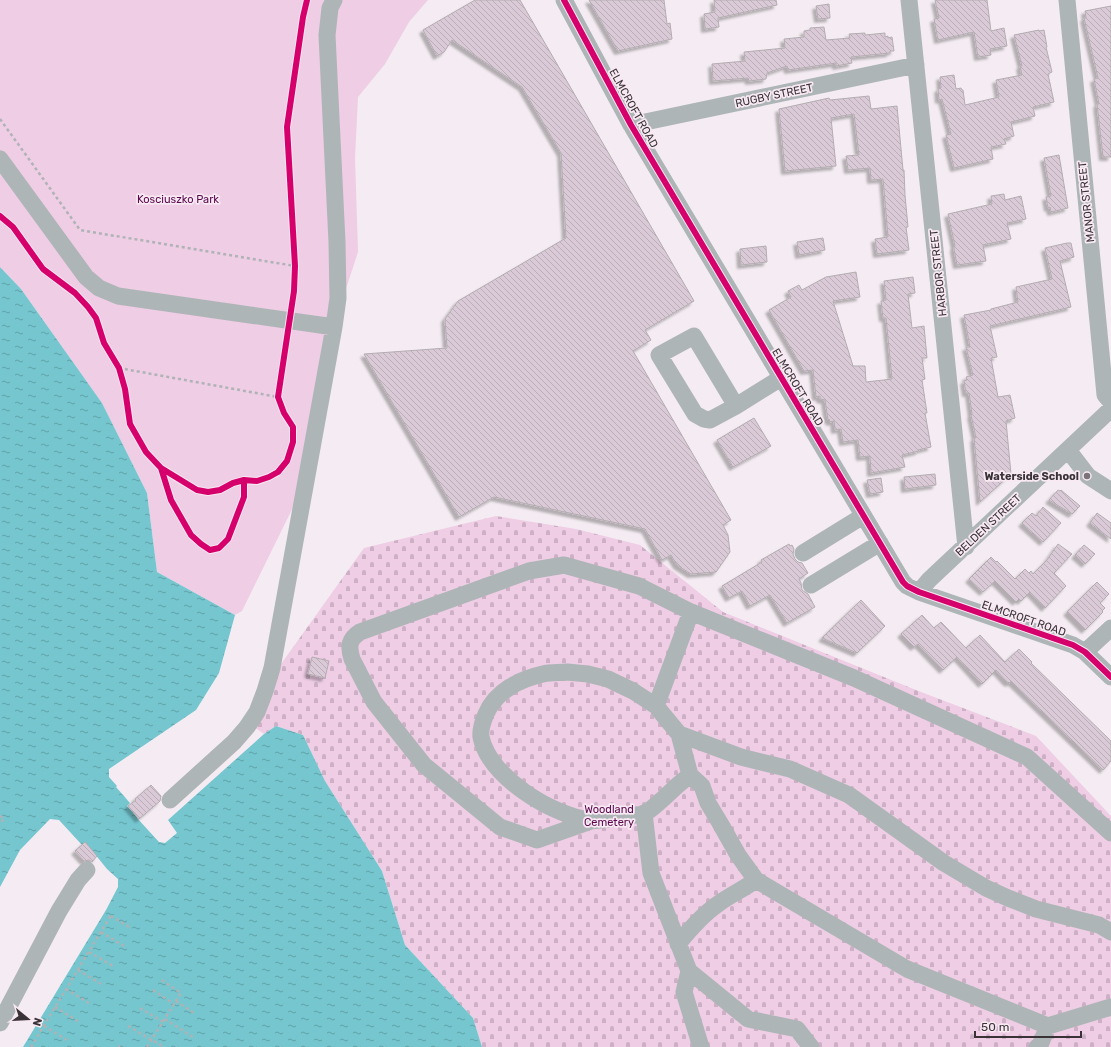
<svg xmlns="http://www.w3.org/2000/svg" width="1111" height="1047" font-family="Rubik,sans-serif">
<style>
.cemetery{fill:url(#cemetery-stones)}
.green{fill:#eecde5}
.water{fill:url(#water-ripples)}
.building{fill:url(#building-back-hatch);stroke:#b3adb1;filter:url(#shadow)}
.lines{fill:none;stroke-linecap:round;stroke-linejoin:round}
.path{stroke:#b0b3b6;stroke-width:2.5;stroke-dasharray:3 3;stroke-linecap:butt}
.minor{stroke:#aeb5b7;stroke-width:17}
.cycleway-casing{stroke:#f8e9f3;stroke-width:8}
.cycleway{stroke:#d6006c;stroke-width:6}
.poi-dot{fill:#7a7478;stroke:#f8e9f3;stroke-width:1.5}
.labels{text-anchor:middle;stroke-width:3.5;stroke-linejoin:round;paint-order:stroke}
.street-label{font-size:11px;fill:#393337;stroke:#f8e9f3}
.park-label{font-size:11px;fill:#5a074c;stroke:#f8e9f3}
.poi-label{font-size:11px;font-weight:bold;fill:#393337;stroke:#f8e9f3;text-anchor:end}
</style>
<defs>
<pattern id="cemetery-stones" width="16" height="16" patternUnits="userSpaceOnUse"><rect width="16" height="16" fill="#eecde5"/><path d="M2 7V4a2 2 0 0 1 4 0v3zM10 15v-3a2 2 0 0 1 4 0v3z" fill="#cdb0c5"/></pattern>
<pattern id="water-ripples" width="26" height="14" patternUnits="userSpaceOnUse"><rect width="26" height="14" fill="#75c6cf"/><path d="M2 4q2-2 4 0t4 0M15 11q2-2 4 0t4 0" fill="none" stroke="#61a1a9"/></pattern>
<pattern id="building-back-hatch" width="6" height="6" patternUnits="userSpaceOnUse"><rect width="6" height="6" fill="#dac9d6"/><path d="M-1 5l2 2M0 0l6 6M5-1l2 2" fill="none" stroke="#bcadb8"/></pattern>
<filter id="shadow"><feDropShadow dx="-3.5" dy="3.5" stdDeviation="1" flood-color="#0004"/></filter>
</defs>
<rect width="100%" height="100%" fill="#f4ecf2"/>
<!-- cemetery -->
<path class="cemetery" d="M 496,516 L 576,529 L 640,545 L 723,612 L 921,692 L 1036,736 L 1111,816 L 1111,1047 L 482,1047 L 473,1018 L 405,945 L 382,871 L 325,781 L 303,735 L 276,726 L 264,734 L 254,727 L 271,678 L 364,548 Z"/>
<!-- green -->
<path class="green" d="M 0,0 L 428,0 L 409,22 L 385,64 L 358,97 L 355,158 L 358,252 L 337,316 L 301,491 L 242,611 L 235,615 L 157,572 L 147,493 L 102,403 L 21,289 L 0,267 Z"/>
<!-- water -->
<path class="water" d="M 0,267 L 21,289 L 102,403 L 147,493 L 157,572 L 235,615 L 219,673 L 196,710 L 109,769 L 109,777 L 117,786 L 116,787 L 130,803 L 127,806 L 137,817 L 137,818 L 159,842 L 165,843 L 177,833 L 168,820 L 264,734 L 276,726 L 303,735 L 325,781 L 382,871 L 405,945 L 473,1018 L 482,1047 L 23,1047 L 106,910 L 118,887 L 118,879 L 107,869 L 85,842 L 82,845 L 59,820 L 50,819 L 20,850 L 0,887 Z"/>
<!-- building -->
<path class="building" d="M 475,0 L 520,0 L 694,301 L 645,330 L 651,340 L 633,351 L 731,520 L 723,525 L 728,535 L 730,552 L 716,572 L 691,574 L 677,565 L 671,555 L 662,560 L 645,529 L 494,497 L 459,517 L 364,354 L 447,348 L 445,319 L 458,301 L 566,238 L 561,153 L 522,87 L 452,40 L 444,52 L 437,56 L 423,30 Z
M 589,0 L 664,0 L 667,24 L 670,23 L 672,39 L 618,51 Z
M 714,0 L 776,0 L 777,5 L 718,18 L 719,27 L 705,29 L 704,14 L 715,12 Z
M 935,0 L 987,0 L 991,31 L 1004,28 L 1007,46 L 990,49 L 991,55 L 978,57 L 974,32 L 938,40 L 934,19 L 939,18 Z
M 829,4 L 830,18 L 818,19 L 816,6 Z
M 1111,6 L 1111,157 L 1103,157 L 1097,104 L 1099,104 L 1094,79 L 1098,78 L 1084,18 L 1086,18 L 1085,11 Z
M 824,27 L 826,40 L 850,38 L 849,34 L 865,33 L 865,35 L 885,33 L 885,37 L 888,36 L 888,38 L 892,37 L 894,51 L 890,51 L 890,53 L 851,57 L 852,63 L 836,66 L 836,63 L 788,70 L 787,66 L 767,73 L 766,79 L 749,81 L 748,78 L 713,81 L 712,64 L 745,61 L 744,52 L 785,48 L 784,39 L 804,37 L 804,31 L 810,30 L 810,28 Z
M 1039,30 L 1039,31 L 1044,30 L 1047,47 L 1046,47 L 1052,72 L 1048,74 L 1054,102 L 1033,107 L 1035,116 L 1011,122 L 1014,136 L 1004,139 L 1006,144 L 991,147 L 993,159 L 954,168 L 946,135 L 951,134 L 942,99 L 939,100 L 938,89 L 941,88 L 940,77 L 954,75 L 956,89 L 961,88 L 962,90 L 963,90 L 965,105 L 999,97 L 996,80 L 1022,75 L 1020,66 L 1022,66 L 1014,35 Z
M 869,96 L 871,109 L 897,106 L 903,170 L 904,170 L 905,195 L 908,227 L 906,227 L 909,250 L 877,254 L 875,239 L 888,237 L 883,179 L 871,180 L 870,168 L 848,170 L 846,156 L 859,155 L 854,114 L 831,118 L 836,166 L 785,171 L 779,109 L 829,98 L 830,100 Z
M 1059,155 L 1068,208 L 1051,212 L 1050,207 L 1048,208 L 1046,197 L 1051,196 L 1044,158 Z
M 1004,194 L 1005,200 L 1021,196 L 1026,219 L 1007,223 L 1011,239 L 983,245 L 986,261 L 957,265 L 954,249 L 954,247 L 955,246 L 948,214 L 992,204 L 991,196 Z
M 823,238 L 825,250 L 799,255 L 797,242 Z
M 1067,243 L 1071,243 L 1074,257 L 1060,261 L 1071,307 L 990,326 L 997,357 L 991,358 L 998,397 L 1010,395 L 1015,418 L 1006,421 L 1011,474 L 980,502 L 974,438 L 976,438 L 971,415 L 972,414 L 969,393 L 966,393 L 964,381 L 967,380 L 966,377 L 973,375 L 966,347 L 970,347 L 964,315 L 991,310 L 991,309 L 1018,302 L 1016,287 L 1052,279 L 1045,248 Z
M 766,246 L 767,262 L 741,265 L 740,249 Z
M 856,272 L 860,297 L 833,301 L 853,366 L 865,366 L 866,382 L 892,379 L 886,318 L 883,318 L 881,301 L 886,300 L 884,281 L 913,277 L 915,293 L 908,294 L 912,328 L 924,326 L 927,358 L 922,358 L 925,379 L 922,380 L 927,413 L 925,413 L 931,447 L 918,450 L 919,451 L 902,455 L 905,467 L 871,473 L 870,456 L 860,457 L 858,440 L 843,442 L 841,429 L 835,430 L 834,421 L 830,422 L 829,419 L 828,420 L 825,400 L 820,399 L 820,396 L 816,397 L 813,370 L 804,371 L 769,310 L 791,297 L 788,291 L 799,285 L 802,290 L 826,277 Z
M 754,418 L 771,446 L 733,467 L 717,440 Z
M 935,474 L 936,485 L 905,489 L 904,477 Z
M 881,478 L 883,492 L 870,494 L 867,480 Z
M 1058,490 L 1060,491 L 1061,490 L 1080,506 L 1072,514 L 1049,500 Z
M 1043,507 L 1061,523 L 1043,542 L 1022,523 L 1032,513 L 1036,516 Z
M 1097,513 L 1111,523 L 1111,539 L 1090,523 Z
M 789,544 L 790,546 L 792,545 L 794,549 L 793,554 L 795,559 L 798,562 L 802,563 L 808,573 L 799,579 L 801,583 L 802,590 L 808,594 L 815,607 L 787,623 L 770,595 L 750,606 L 742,591 L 729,598 L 722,586 L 762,562 L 761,560 Z
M 1058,544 L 1072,554 L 1054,573 L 1066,586 L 1045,608 L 1030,592 L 1021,601 L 1019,599 L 1016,602 L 995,581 L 983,592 L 969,579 L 991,557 L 996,562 L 997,561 L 1015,579 L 1025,569 L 1029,573 L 1031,571 L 1033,574 L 1047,560 Z
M 1084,545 L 1095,554 L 1085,564 L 1075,555 Z
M 1097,582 L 1109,594 L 1100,603 L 1105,608 L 1102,611 L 1103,612 L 1085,630 L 1067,612 Z
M 861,600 L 885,626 L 857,653 L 822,638 Z
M 922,615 L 934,628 L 941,622 L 966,648 L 980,635 L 1005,662 L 1019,649 L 1032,662 L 1031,663 L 1111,741 L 1111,761 L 1103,770 L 1011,681 L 1010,683 L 1007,682 L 996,670 L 982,684 L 957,657 L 943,670 L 918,644 L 914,647 L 901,634 Z
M 312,657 L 329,661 L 325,678 L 308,674 Z
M 151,785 L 161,796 L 160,801 L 139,819 L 128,806 L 136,800 L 135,799 Z
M 85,842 L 97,856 L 92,862 L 89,860 L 84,861 L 75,851 Z"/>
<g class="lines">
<!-- path -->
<path class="path" d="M 0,119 L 80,230 L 295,266
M 119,368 L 278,397
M 0,816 L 4,818 L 0,825
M 111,916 L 131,928
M 101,932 L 124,946
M 89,952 L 113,966
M 78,970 L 101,984
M 66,989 L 89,1003
M 153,990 L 174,1004
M 176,1001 L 194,1013
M 55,1007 L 79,1022
M 140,1008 L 163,1022
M 165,1019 L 193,1037
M 44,1026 L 67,1040
M 128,1026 L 164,1047
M 118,1046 L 120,1047
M 31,1047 L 111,915
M 147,1047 L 181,993 L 160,979"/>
<!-- minor -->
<path class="minor" d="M 564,0 L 631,125 L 903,582 L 907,586 L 919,592 L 1073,645 L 1085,652 L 1111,677
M 909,0 L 966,547
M 1067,0 L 1105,395 L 1111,402
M 631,125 L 916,65
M 0,159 L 86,277 L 99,288 L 118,296 L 334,327 L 338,298 L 337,242 L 327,35 L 330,8 L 334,0
M 736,406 L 710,420 L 704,419 L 695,414 L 659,355 L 694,336 L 736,406 L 781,378
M 1068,450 L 1088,476 L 1111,491
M 803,553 L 863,516
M 811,585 L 880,543
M 919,592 L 929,580 L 1111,409
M 1085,652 L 1111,628
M 567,672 L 588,674 L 608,679 L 633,691 L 656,706 L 679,734 L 690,775 C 681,782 673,789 665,797 C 659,802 651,811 643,814 C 639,815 633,815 628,816 C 618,818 600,822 589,820 C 552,815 489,777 481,737 C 480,730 483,721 486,714 C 496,691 520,679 543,674 C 551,672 560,673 567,672 Z
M 656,706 L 691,612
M 679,734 L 741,757 L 790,769 L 849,795 L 944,863 L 986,888 L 1008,898 L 1036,909 L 1099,925 L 1111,932
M 690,775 L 702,786 L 708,803 L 720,823 L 738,855 L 756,880 L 907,969 L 1048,1026 L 1111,1007
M 170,800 L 234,742 L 247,727 L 257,712 L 265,691 L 272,668 L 334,327
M 644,813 L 651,873 L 689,971 L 684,992 L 701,1047
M 591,821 L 537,840 L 500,827 L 424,765 L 374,702 L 352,659 C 348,646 349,639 360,632 L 529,571 L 564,565 L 639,586 L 691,612 L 854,678 L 1027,757 L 1111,833
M 678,944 C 690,929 702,915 718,904 C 730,895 744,889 756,880
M 689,971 L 748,1019 L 797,1029 L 811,1047
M 0,1023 L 59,911 L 78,880 L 87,870
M 1037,1047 L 1040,1045 L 1048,1026"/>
<defs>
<path id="cycleway" d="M 564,0 L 631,125 L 903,582 L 907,586 L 919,592 L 1073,645 L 1085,652 L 1111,677
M 0,216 L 13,227 L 43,269 L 75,293 L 88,307 L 96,318 L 104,343 L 119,368 L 125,389 L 130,424 L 146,452 L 161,468 L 171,500 L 191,535 L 201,544 L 210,550 L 219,548 L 228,539 L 244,497 L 244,480
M 161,468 L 197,490 L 208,492 L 220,490 L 233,483 L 244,480 L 257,481 L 269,477 L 278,472 L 287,461 L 293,442 L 293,427 L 284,413 L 278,397 L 294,291 L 295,266 L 287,127 L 303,17 L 307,0"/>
</defs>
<!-- cycleway casing -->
<use href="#cycleway" class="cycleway-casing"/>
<!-- cycleway -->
<use href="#cycleway" class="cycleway"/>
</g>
<!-- markers -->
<circle class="poi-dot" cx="1087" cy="476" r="4"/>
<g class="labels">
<!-- street labels -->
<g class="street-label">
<text transform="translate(774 95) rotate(-12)" y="4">RUGBY STREET</text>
<text transform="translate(634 108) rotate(61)" y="4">ELMCROFT ROAD</text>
<text transform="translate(1086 202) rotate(-96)" y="4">MANOR STREET</text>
<text transform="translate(938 273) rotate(-96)" y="4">HARBOR STREET</text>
<text transform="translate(798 387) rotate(59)" y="4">ELMCROFT ROAD</text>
<text transform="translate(988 525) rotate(-43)" y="4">BELDEN STREET</text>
<text transform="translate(1024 618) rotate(19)" y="4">ELMCROFT ROAD</text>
</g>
<!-- park labels -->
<g class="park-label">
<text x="178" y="203">Kosciuszko Park</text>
<text x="609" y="813">Woodland<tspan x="609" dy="13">Cemetery</tspan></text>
</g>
<!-- poi labels -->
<g class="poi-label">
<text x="1079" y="480">Waterside School</text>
</g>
</g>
<!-- north arrow -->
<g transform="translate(28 1019) rotate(108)" stroke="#f8e9f3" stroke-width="3" paint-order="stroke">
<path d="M0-3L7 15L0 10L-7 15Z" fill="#393337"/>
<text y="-6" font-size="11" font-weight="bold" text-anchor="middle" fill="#393337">N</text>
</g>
<!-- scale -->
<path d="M975 1031v6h106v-6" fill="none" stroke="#393337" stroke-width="2"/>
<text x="981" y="1031" font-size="12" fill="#393337" stroke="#f8e9f3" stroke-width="3" paint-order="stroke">50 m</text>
</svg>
